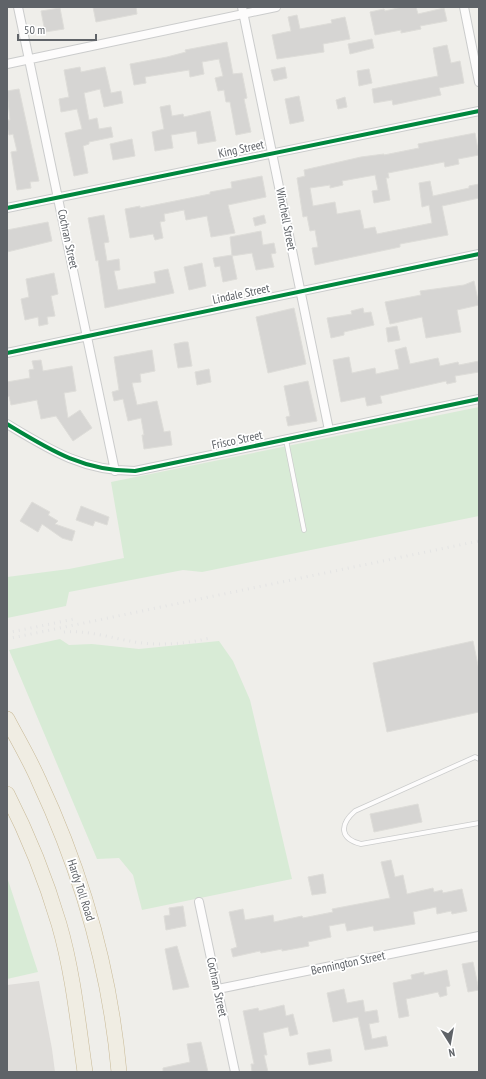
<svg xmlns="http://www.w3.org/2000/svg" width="486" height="1079" font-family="'PT Sans Narrow',sans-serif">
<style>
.industrial{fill:#dfddda}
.green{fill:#d8ebd6}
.building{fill:#d6d5d3;stroke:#deddd9}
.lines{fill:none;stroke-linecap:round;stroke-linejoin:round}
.service-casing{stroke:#cbcccc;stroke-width:5.5}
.minor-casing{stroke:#cbcccc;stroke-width:10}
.motorway-casing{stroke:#c8b996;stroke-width:16}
.service{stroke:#fdfcfc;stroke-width:4}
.minor{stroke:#fdfcfc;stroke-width:8}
.motorway{stroke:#f0ede3;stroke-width:15}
.rail{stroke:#e4e4e4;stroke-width:3;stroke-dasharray:1 5;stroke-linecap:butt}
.cycleway-casing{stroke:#fff;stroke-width:6}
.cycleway{stroke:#00873e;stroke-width:4}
.labels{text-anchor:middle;stroke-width:3.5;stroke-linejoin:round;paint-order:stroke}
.street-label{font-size:12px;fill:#5f6368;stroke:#fff}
</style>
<rect width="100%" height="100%" fill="#efeeea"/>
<!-- industrial -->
<path class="industrial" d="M 39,981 L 52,1049 L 55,1072 L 7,1072 L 7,985 Z"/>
<!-- green -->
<path class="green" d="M 479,407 L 479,516 L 202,572 L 183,570 L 69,592 L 66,606 L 7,618 L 7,577 L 69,569 L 124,558 L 111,482 Z
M 60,639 L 69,645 L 92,644 L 139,649 L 219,641 L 233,661 L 250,700 L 292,879 L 142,910 L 133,875 L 119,858 L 97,859 L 9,650 Z
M 7,877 L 38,972 L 7,979 Z"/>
<!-- building -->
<path class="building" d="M 93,7 L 136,7 L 137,14 L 96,22 Z
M 402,7 L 416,7 L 418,14 L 444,8 L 447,21 L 420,26 L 421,29 L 401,33 L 401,30 L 375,35 L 370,12 L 384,9 L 385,11 Z
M 60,8 L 64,29 L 45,32 L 41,11 Z
M 297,15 L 300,29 L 332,23 L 331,20 L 345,17 L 350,39 L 323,44 L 324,52 L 277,59 L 272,35 L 291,31 L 288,17 Z
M 372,39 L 374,48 L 350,54 L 348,44 Z
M 227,42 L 233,74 L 242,73 L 247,98 L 244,99 L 251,132 L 236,135 L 230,102 L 226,102 L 224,90 L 218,91 L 215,78 L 223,76 L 219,59 L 202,62 L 204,74 L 190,77 L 189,70 L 145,77 L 146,83 L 134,85 L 130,64 L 167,57 L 186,52 L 185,50 Z
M 447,45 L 451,63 L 460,61 L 464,83 L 439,88 L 441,95 L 393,105 L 392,100 L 374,103 L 372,89 L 438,76 L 433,48 Z
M 80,67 L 81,72 L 105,67 L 111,93 L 121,91 L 123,103 L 104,107 L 100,89 L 84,93 L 89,120 L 97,118 L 99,129 L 111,127 L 113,137 L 89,142 L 89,144 L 83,146 L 88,173 L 74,176 L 65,133 L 82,129 L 77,109 L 61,112 L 59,99 L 69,97 L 64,70 Z
M 285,67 L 287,78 L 274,81 L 271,70 Z
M 369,69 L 372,83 L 359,86 L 357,71 Z
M 19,89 L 39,181 L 30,182 L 31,188 L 17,190 L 11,152 L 17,151 L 13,134 L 9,135 L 7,126 L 7,120 L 10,120 L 7,91 Z
M 299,96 L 304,121 L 290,124 L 285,99 Z
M 345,97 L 347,107 L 338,109 L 336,100 Z
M 170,105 L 172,116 L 183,114 L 184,117 L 210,111 L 216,141 L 198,144 L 196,131 L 171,135 L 173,148 L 155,151 L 152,132 L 164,129 L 160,107 Z
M 475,133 L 479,155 L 458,159 L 459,164 L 445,167 L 444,162 L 388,173 L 389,178 L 386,178 L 390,200 L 374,203 L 372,191 L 378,190 L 375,175 L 342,181 L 343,185 L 330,188 L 330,185 L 310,188 L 313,206 L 335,202 L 337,214 L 360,210 L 364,229 L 375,227 L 377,234 L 432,223 L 429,205 L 422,207 L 419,183 L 430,181 L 433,196 L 469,188 L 469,186 L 479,184 L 479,198 L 442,206 L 448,235 L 400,244 L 400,247 L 315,265 L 312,248 L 318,247 L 315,230 L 310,231 L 307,216 L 303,217 L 297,178 L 305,176 L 304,170 L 361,157 L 384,154 L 384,155 L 419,148 L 418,144 Z
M 132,139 L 135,156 L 113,160 L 110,144 Z
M 262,176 L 266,197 L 228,205 L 235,233 L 211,237 L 207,216 L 186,220 L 184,210 L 164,214 L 165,221 L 160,222 L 163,238 L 155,240 L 153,234 L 130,238 L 125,209 L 140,206 L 140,208 L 210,194 L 210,192 L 232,188 L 231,182 Z
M 104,215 L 109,242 L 104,243 L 107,261 L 119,259 L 120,270 L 114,271 L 118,290 L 156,283 L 154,272 L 168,269 L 174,293 L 105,308 L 98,260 L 96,261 L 88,218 Z
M 264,215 L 266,223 L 255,226 L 253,218 Z
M 48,222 L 52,241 L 7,252 L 7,230 Z
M 261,231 L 263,245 L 274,243 L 276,253 L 271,254 L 274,267 L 256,270 L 252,253 L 232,256 L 230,237 Z
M 232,255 L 237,279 L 223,282 L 220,266 L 215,267 L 213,258 Z
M 202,263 L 206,286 L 189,290 L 184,267 Z
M 54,273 L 58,294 L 51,296 L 55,316 L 47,317 L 48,324 L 39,326 L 38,317 L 25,320 L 21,299 L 29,297 L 26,279 Z
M 474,281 L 479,305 L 457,310 L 461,332 L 426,338 L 422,317 L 390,324 L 385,302 L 421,295 L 420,291 L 464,285 Z
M 294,308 L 306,364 L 268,373 L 256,317 Z
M 363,308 L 364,313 L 371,312 L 374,325 L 344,332 L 344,335 L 331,338 L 327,318 L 352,314 L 351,311 Z
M 397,326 L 400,340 L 388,342 L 386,328 Z
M 184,342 L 188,342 L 192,366 L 178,368 L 174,344 Z
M 406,347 L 410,364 L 438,358 L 440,366 L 458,362 L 459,365 L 479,361 L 479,372 L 455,376 L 456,382 L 447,384 L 446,381 L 380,396 L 382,403 L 367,406 L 365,397 L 341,402 L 333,360 L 349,357 L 352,373 L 375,368 L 376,374 L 399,369 L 395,350 Z
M 152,350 L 155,371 L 140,374 L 141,382 L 132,383 L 137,405 L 157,401 L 164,432 L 170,431 L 172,445 L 144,449 L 142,435 L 144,435 L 141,418 L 128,421 L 123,399 L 114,401 L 112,392 L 119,390 L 114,357 Z
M 41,360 L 43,371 L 72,366 L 76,391 L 64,393 L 68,418 L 80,410 L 92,428 L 73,441 L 56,416 L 41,419 L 37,400 L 11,405 L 9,396 L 7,397 L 7,382 L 30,378 L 29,370 L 34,369 L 32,361 Z
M 209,369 L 211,382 L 197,385 L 195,372 Z
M 308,381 L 317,421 L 288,426 L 286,417 L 290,416 L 284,386 Z
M 32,502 L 50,512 L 48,515 L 58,521 L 55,524 L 75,531 L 72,541 L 62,538 L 42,524 L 38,532 L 20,521 Z
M 81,506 L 109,517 L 107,525 L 95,521 L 93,526 L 76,520 Z
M 473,641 L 479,670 L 479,712 L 387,732 L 373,663 Z
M 418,804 L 422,822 L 374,832 L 370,814 Z
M 391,860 L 395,877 L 403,875 L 407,894 L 433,888 L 434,892 L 442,890 L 443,893 L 462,889 L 467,911 L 452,914 L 451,911 L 437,914 L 436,907 L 413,912 L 415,924 L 374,931 L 373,926 L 347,931 L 345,923 L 329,926 L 331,937 L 308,942 L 309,946 L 282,951 L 282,949 L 261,953 L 260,951 L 233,957 L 231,949 L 237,947 L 229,912 L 243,909 L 245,920 L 273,915 L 274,922 L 302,916 L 303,918 L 333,912 L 332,909 L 390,898 L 381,862 Z
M 323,874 L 326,893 L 312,895 L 308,877 Z
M 183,906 L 186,926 L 166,930 L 164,916 L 170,915 L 169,908 Z
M 177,946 L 189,987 L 173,990 L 165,949 Z
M 473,962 L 479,990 L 468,992 L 462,964 Z
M 447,970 L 450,986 L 446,987 L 447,995 L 440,997 L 438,992 L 406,999 L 409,1016 L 399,1018 L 393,983 L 412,979 L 411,975 L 424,972 L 424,975 Z
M 344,989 L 347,1003 L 363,1000 L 365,1012 L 377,1010 L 379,1022 L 369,1024 L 372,1039 L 386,1036 L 388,1046 L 365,1050 L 358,1017 L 333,1022 L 327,993 Z
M 284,1005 L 286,1016 L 293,1014 L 298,1034 L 290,1036 L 288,1027 L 263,1033 L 267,1055 L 264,1055 L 268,1072 L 252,1072 L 251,1064 L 254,1064 L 243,1011 L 258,1008 L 259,1011 Z
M 201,1042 L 208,1072 L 163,1072 L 163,1068 L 190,1062 L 187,1044 Z
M 330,1049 L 332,1061 L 309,1065 L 307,1053 Z"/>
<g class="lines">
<defs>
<path id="service" d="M 286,440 L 304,530
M 479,759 L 475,757 L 355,811 C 339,825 340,839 361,844 L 479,823"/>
<path id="minor" d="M 18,7 L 115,471
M 242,7 L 329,430
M 464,7 L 479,82
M 7,64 L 276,7
M 7,208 L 479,111
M 7,353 L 479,254
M 7,424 C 50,450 83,471 135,471 L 479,399
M 199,902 L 235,1072
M 218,989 L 479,936"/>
<path id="motorway" d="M 7,719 C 18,740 30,760 39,781 C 82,873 110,971 119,1072
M 7,794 C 28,835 46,880 59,924 C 73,972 78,1023 85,1072"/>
</defs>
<!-- service casing -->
<use href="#service" class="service-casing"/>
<!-- minor casing -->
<use href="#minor" class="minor-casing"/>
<!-- motorway casing -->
<use href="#motorway" class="motorway-casing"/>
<!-- service -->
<use href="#service" class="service"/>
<!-- minor -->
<use href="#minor" class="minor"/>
<!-- motorway -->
<use href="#motorway" class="motorway"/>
<!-- rail -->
<path class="rail" d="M 64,632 C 88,630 112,638 135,642 C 160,646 185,644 210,638
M 7,633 L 74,619
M 7,639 L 479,541"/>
<defs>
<path id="cycleway" d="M 7,208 L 479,111
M 7,353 L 479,254
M 7,424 C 50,450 83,471 135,471 L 479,399"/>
</defs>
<!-- cycleway casing -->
<use href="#cycleway" class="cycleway-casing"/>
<!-- cycleway -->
<use href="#cycleway" class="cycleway"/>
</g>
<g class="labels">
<!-- street labels -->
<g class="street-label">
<text transform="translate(241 149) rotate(-12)" y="4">King Street</text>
<text transform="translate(286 219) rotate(79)" y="4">Winchell Street</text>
<text transform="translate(68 239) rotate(78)" y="4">Cochran Street</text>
<text transform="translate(241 294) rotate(-12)" y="4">Lindale Street</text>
<text transform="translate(237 440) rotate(-12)" y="4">Frisco Street</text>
<text transform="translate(81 890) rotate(72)" y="4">Hardy Toll Road</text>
<text transform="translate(348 963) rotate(-12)" y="4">Bennington Street</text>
<text transform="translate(217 987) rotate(78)" y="4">Cochran Street</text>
</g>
</g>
<!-- border -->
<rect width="486" height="1079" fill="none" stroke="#5f6368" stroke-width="16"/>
<!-- north arrow -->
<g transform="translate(450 1043) rotate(169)" stroke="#ffffff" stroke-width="3" paint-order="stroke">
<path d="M0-3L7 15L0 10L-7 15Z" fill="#5f6368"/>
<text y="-6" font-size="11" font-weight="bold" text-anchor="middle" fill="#5f6368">N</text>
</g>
<!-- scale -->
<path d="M18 34v6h78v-6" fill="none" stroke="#5f6368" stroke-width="2"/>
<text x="24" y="34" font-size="12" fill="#5f6368" stroke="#ffffff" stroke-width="3" paint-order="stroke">50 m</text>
</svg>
